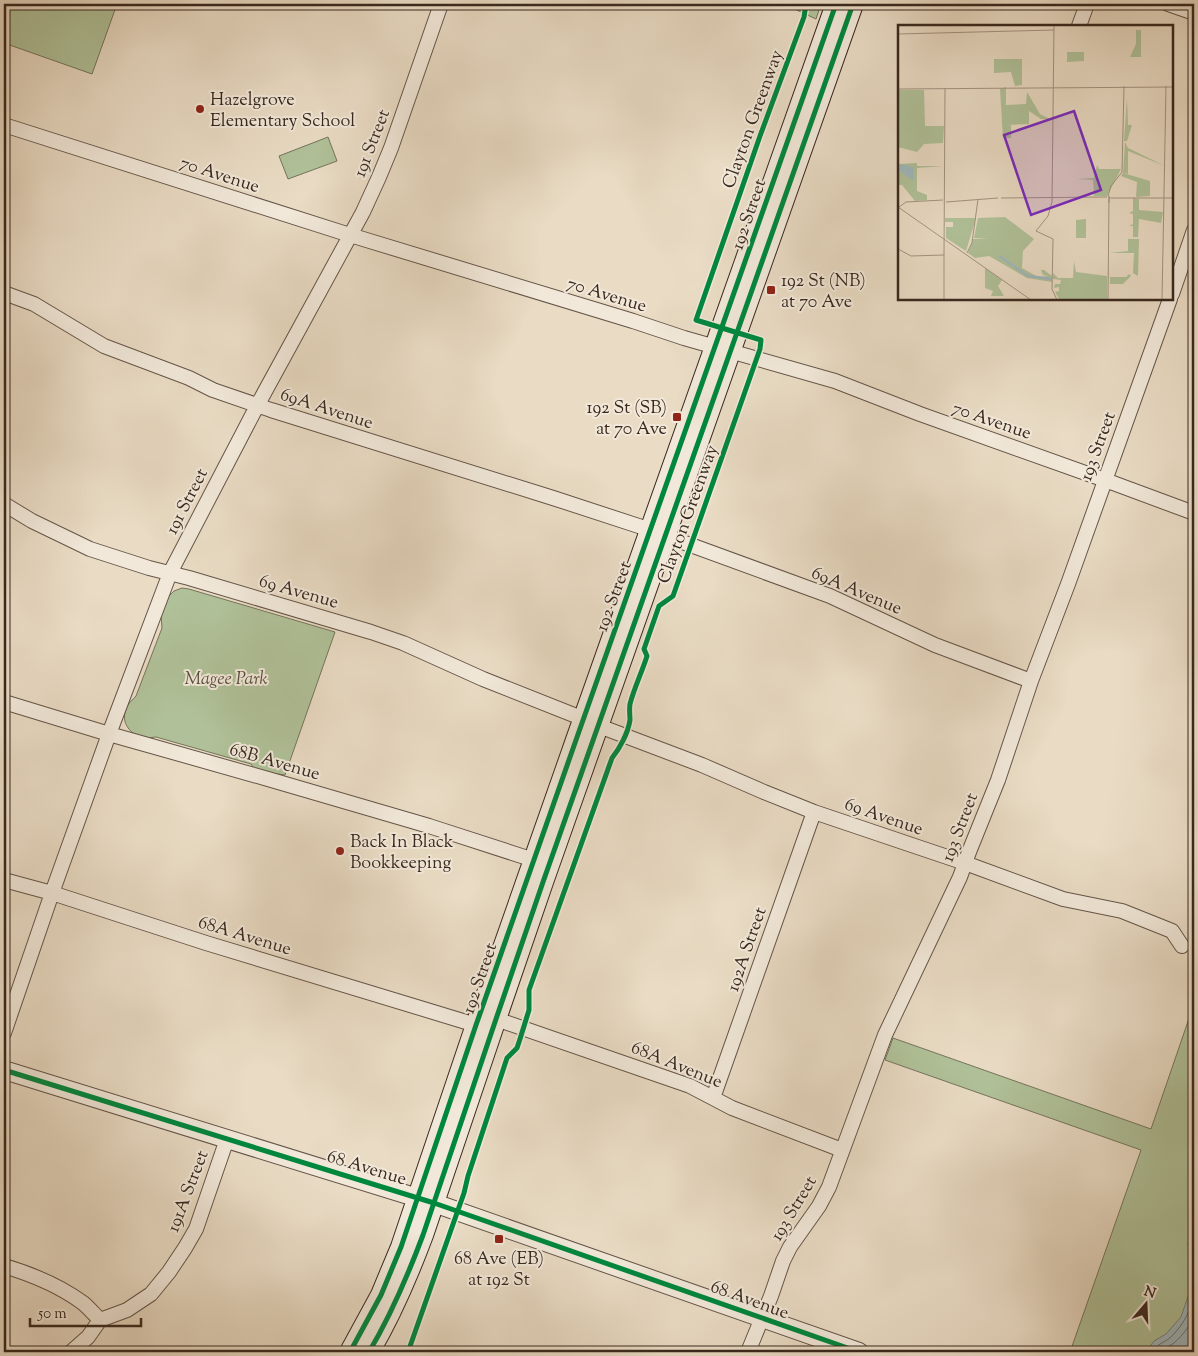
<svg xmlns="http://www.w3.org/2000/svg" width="1198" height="1356" font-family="'Sorts Mill Goudy',serif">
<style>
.green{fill:#b0c199;stroke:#74745c}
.water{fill:#9eb8c0;stroke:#767e7f}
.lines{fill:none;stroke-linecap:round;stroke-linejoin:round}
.shore{stroke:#6c706f;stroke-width:1}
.minor-casing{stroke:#655548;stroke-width:16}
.tertiary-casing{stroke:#655548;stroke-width:20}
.secondary-casing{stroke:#39281e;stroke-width:22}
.minor{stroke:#f1e8d9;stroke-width:14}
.tertiary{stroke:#f1e8d9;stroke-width:18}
.secondary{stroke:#f1e8d9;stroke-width:20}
.cycleway-casing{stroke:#f1e8d9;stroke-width:8}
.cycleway{stroke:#00873e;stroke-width:5}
.poi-dot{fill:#8f2418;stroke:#f1e8d9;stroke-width:2}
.labels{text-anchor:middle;stroke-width:4;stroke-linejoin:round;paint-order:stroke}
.poi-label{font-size:18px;fill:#39281e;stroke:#f1e8d9;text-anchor:start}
.street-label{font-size:18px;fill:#39281e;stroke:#f1e8d9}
.park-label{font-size:18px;font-style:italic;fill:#574e3d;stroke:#f1e8d9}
.inset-river{fill:none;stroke:#9eb8c0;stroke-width:2.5}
.inset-road{fill:none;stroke:#a39382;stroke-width:1}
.view{fill:#7b2cbf;fill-opacity:0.15;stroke:#7b2cbf;stroke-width:2.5}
.inset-edge{fill:none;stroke:#39281e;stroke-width:2.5}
</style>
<rect width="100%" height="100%" fill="#e9dbc4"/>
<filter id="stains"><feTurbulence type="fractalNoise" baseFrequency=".004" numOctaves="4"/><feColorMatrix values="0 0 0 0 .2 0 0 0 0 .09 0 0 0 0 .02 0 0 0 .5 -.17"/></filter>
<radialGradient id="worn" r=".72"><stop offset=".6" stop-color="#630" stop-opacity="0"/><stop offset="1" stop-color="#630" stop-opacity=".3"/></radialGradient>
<!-- green -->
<path class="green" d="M 4,4 L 117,4 L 92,74 L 4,43 Z
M 784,4 L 821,4 L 816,19 Z
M 328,137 L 337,161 L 288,179 L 279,156 Z
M 182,588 L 189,589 L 335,632 L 285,775 L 278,774 L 274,776 L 256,771 L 251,764 L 156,737 C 152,737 148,739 144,738 C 128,734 119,720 128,705 C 130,701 134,699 136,696 L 162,628 L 161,614 L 168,597 L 174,591 Z
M 1194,1004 L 1194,1352 L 1070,1352 L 1141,1150 L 885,1060 L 893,1038 L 1151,1129 Z"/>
<!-- water -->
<path class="water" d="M 1194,1227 L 1194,1352 L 1146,1352 L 1154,1341 L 1166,1334 L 1181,1317 L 1191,1288 L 1191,1268 L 1188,1243 L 1193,1241 L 1192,1231 Z"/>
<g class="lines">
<!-- shore -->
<path class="shore" d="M 1152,1352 C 1159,1342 1163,1344 1171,1337 C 1185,1323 1189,1313 1194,1294
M 1160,1352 C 1164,1348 1170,1346 1174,1343 C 1183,1335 1191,1325 1194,1315"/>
<defs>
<path id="minor" d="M 1168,4 L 1194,13
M 1079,26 L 1087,4
M 4,125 L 350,235 L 633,321 L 684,338 L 835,381 L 920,414 L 1105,480 L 1194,513
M 4,293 L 34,304 L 104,346 L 189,378 L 213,390 L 271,410 L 553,498 L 651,530
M 1172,294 L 1194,230
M 4,504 L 32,521 L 90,549 L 149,568 L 189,578 L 371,632 L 403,643 L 483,679 L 584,719
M 666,536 L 830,596 L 935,645 L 1031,681
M 4,702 L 109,734 L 268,779 L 429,826 L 534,860
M 599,726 L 702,765 L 764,792 L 814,812 L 965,863 L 1063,899 L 1122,911 L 1172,931 L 1182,946
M 4,880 L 52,893 L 206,943 L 476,1025
M 496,1019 L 690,1086 L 732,1108 L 842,1150
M 4,1033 L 52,893 L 109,734 L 170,573 L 257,406 L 363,212 L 379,177 L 391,148 L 441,4
M 713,1098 L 814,812
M 4,1266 C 31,1274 60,1286 83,1303 C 89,1308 94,1314 100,1320
M 71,1352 L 88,1337 L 100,1320 L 127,1310 L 151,1294 L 169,1272 L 185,1248 L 196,1229 L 227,1139
M 748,1352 L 771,1296 L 783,1261 L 790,1247 L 819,1206 L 829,1187 L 885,1035 L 960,877 L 969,852 L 998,780 L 1031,681 L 1068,584 L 1170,299"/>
<path id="tertiary" d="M 4,1070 L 434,1203 L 859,1352"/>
<path id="secondary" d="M 350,1352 L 381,1295 L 401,1247 L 476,1025 L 576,740 L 836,4
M 369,1352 C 391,1315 408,1275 423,1235 L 496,1019 L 543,882 L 853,4"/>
</defs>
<!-- minor casing -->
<use href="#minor" class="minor-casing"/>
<!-- tertiary casing -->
<use href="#tertiary" class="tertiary-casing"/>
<!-- secondary casing -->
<use href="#secondary" class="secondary-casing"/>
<!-- minor -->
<use href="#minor" class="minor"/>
<!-- tertiary -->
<use href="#tertiary" class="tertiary"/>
<!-- secondary -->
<use href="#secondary" class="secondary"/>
<defs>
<path id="cycleway" d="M 4,1070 L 434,1203 L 859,1352
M 350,1352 L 381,1295 L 401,1247 L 476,1025 L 576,740 L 836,4
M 369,1352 C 391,1315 408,1275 423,1235 L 496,1019 L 543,882 L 853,4
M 408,1352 L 464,1193 L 468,1176 L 507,1058 L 517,1048 L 520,1039 L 529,1010 L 529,990 L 612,758 C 620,748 628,733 630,720 C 630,715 629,710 630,704 C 634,688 642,672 647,656 L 644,649 L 659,606 L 673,596 L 760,349 L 761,340 L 696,320 L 760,136 L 804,17 L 806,4"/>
</defs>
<!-- cycleway casing -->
<use href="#cycleway" class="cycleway-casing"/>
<!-- cycleway -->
<use href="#cycleway" class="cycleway"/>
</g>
<!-- markers -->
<g class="poi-dot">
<circle cx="200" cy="109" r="5"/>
<rect x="766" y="285" width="10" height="10" rx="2.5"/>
<rect x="672" y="412" width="10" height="10" rx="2.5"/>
<circle cx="340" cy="851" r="5"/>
<rect x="494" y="1234" width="10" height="10" rx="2.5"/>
</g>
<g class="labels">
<!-- poi labels -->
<g class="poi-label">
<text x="210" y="105">Hazelgrove<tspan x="210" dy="21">Elementary School</tspan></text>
<text x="781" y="286">192 St (NB)<tspan x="781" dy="21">at 70 Ave</tspan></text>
<text x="667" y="413" text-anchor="end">192 St (SB)<tspan x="667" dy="21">at 70 Ave</tspan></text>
<text x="350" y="847">Back In Black<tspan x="350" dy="21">Bookkeeping</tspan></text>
<text x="499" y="1264" text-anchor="middle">68 Ave (EB)<tspan x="499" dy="21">at 192 St</tspan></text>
</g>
<!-- street labels -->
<g class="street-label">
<text transform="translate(752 119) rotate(-70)" y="6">Clayton Greenway</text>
<text transform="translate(371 143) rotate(-69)" y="6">191 Street</text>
<text transform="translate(220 174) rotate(18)" y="6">70 Avenue</text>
<text transform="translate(748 214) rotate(-71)" y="6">192 Street</text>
<text transform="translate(607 294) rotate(17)" y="6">70 Avenue</text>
<text transform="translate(327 408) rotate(18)" y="6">69A Avenue</text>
<text transform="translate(992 420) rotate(19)" y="6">70 Avenue</text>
<text transform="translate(1097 446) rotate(-70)" y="6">193 Street</text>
<text transform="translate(186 501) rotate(-63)" y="6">191 Street</text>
<text transform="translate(687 514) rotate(-70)" y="6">Clayton Greenway</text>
<text transform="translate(857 590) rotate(23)" y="6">69A Avenue</text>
<text transform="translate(299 591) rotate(16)" y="6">69 Avenue</text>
<text transform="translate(613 596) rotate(-70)" y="6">192 Street</text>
<text transform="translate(275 761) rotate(16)" y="6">68B Avenue</text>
<text transform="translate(884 816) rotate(19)" y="6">69 Avenue</text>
<text transform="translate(959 827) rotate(-69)" y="6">193 Street</text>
<text transform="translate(245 935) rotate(17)" y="6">68A Avenue</text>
<text transform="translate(746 949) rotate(-71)" y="6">192A Street</text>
<text transform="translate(479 978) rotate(-71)" y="6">192 Street</text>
<text transform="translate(677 1064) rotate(22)" y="6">68A Avenue</text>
<text transform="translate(367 1167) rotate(17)" y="6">68 Avenue</text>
<text transform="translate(187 1191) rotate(-69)" y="6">191A Street</text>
<text transform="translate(793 1208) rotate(-59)" y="6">193 Street</text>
<text transform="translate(750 1299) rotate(20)" y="6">68 Avenue</text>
</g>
<!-- park labels -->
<g class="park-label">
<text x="226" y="684">Magee Park</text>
</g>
</g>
<!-- overview -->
<g transform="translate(898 25)">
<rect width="275" height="275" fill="#e9dbc4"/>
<path d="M 238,5 L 243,5 L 243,32 L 232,32 L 238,19 L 227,19 L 238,19 ZM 169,27 L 186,27 L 186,36 L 169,37 ZM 96,34 L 124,34 L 124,60 L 117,61 L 113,47 L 96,48 ZM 108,62 L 108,80 L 128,79 L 129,67 L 142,89 L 154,95 L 143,94 L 131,86 L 131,99 L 108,100 L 113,100 L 113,113 L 105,113 L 102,64 ZM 0,65 L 26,65 L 27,101 L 46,101 L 45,118 L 26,119 L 19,127 L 0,122 ZM 229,73 L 230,100 L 234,100 L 229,116 L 226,116 ZM 227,117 L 230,123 L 267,141 L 230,126 L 230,149 L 225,148 ZM 19,138 L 19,141 L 45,141 L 19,143 L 19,166 L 29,170 L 29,175 L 17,176 L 4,160 L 0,160 L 0,139 ZM 199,140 L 201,144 L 223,144 L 209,171 L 196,171 L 195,155 L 179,154 L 196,153 ZM 225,148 L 252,156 L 252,171 L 238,172 L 239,157 L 223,151 ZM 235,173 L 241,174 L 241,185 L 265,187 L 263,198 L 241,194 L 240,212 L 235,212 L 235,201 L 231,201 L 235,199 L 235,189 L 231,188 L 235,186 ZM 107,192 L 136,214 L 125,226 L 124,243 L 140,252 L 150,251 L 145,250 L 143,245 L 146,245 L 154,251 L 154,257 L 129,253 L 91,231 L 77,233 L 70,228 L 75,214 L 91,214 L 76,213 L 80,193 ZM 47,193 L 78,193 L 68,226 L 48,213 L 48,202 L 55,202 L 55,197 L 47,197 ZM 188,194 L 188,213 L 178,213 L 178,195 ZM 230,214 L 241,214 L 240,251 L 235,248 L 236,228 L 211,228 L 230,226 ZM 176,236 L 178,247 L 209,251 L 209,275 L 161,274 L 157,267 L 161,266 L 161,262 L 156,263 L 157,259 L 162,259 L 163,255 L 155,254 L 155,248 L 160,253 L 175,253 ZM 87,243 L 104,255 L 100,261 L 106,271 L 93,271 L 95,266 L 87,263 ZM 231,249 L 233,251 L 225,259 L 212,259 L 212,252 L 228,252 Z" fill="#b0c199"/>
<path d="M 0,139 L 15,142 L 15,156 L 0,144 Z" fill="#9eb8c0"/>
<path class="inset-river" d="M 101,231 L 130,251 L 153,254"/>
<path class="inset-road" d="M 0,9 L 156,5M 0,64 L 275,62M 210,171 L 213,161 L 224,147 L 226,61M 103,173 L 209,172M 212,173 L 275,173M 48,177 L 100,173M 0,182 L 133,275M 1,182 L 8,177 L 45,175M 138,206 L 155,214 L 154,264 L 159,275M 138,206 L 150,191 L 154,177 L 156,0M 0,224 L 13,231 L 46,230M 69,228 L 74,218 L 80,174M 46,230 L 47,63M 46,275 L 46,230M 210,275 L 211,171 L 211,178M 264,275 L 268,61"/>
<path class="view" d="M 176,86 L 203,165 L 133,190 L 106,110 Z"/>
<rect width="275" height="275" class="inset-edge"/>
</g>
<!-- margin -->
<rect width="1198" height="1356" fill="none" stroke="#e9dbc4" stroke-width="20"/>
<rect x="5" y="5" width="1188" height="1346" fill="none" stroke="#39281e" stroke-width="2.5"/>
<rect x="10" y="10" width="1178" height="1336" fill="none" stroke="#39281e"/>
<!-- north arrow -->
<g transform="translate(1146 1304) rotate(19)" stroke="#f1e8d9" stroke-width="4" paint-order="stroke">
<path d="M0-4L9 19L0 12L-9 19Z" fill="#39281e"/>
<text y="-8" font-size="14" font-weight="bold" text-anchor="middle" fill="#39281e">N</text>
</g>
<!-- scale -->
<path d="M30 1318v8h111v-8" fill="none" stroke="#39281e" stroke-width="2.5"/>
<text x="38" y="1318" font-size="15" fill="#39281e" stroke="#f1e8d9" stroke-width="4" paint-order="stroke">50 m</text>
<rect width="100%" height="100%" filter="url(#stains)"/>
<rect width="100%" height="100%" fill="url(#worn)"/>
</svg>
